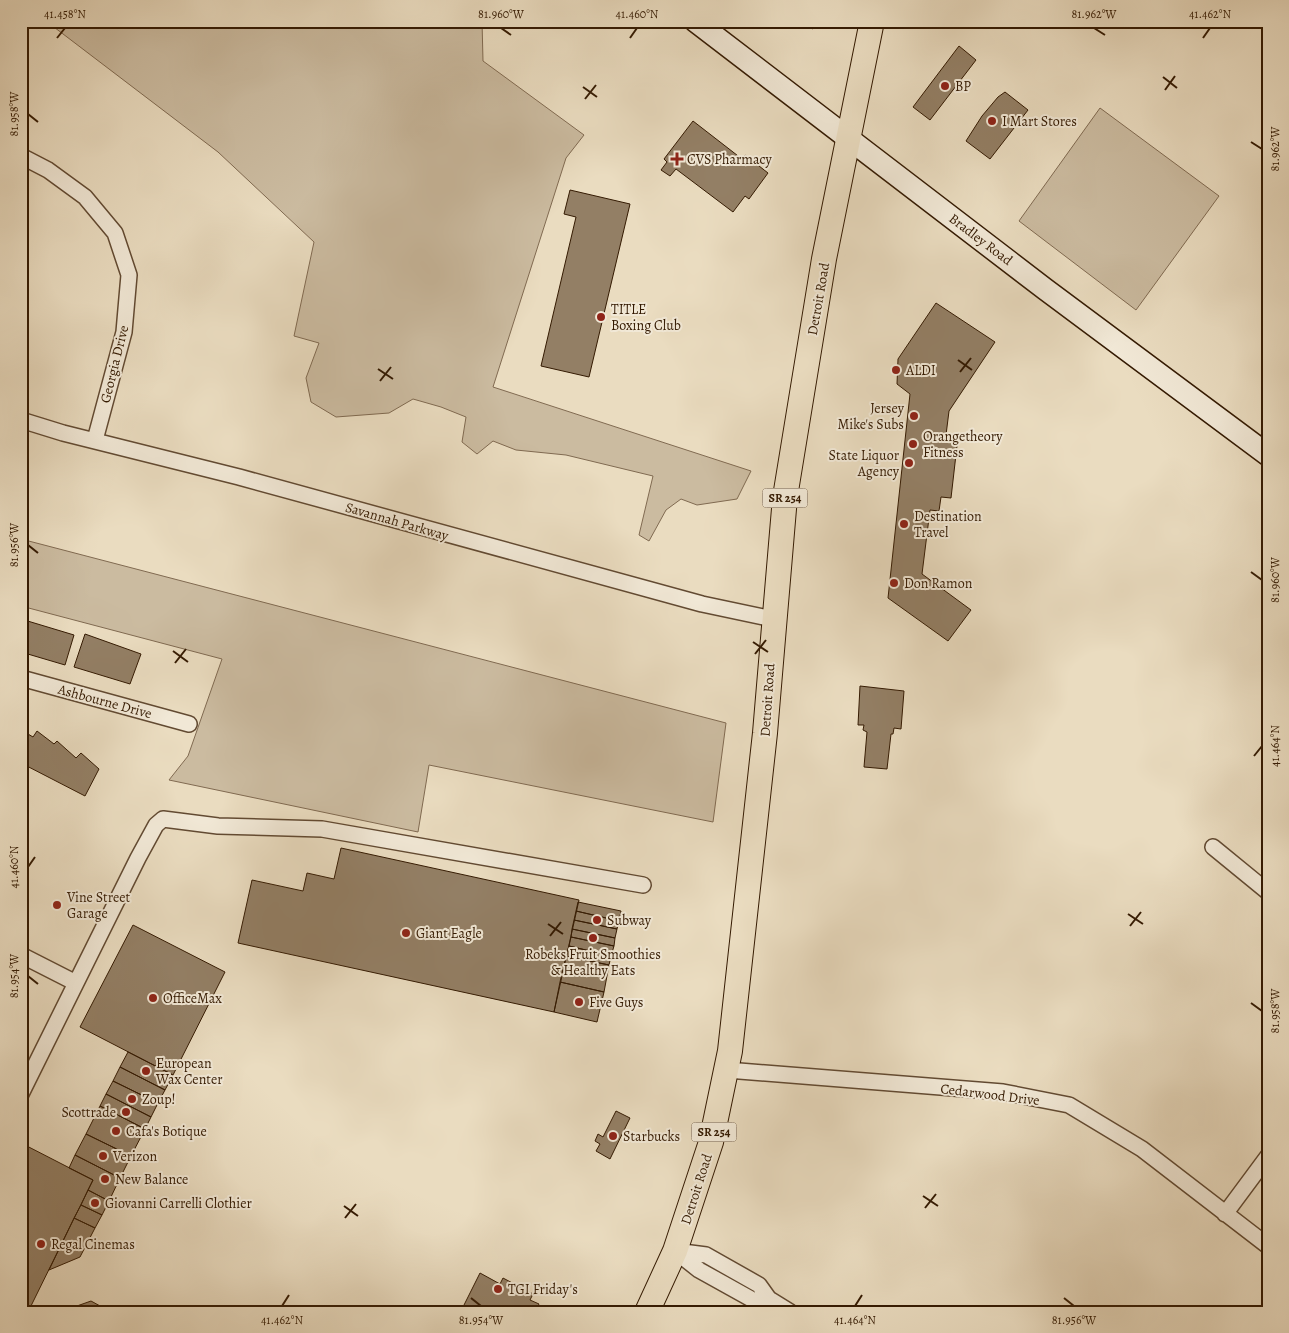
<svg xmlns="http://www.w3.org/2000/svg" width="1289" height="1333" font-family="Alegreya,serif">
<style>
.green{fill:#cbbba0;stroke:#806a51}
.building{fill:#937f65;stroke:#341a02}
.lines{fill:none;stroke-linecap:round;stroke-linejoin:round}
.street-casing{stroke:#624a32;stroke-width:18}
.secondary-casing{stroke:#341a02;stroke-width:24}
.primary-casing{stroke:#341a02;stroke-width:26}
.street{stroke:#f1e8d6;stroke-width:15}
.secondary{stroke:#f1e8d6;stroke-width:21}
.primary{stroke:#eadcc0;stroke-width:24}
.ticks{fill:none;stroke:#341a02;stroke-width:2}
.poi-dot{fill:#8f2418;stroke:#f1e8d6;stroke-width:2}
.labels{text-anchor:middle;stroke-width:4;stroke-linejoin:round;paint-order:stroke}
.shield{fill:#f1e8d6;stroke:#6d5842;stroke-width:1}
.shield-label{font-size:12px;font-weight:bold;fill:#341a02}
.poi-label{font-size:14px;fill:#341a02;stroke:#f1e8d6;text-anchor:start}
.street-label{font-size:14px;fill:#341a02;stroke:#f1e8d6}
.neatline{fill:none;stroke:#341a02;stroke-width:2}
.ticks-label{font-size:12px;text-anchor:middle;fill:#341a02}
</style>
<rect width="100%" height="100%" fill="#eadcc0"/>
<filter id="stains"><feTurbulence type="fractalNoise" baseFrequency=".004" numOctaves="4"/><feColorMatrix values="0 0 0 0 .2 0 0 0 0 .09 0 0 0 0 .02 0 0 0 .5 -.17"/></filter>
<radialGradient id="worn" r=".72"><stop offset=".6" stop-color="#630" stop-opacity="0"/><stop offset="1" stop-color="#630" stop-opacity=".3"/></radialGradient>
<!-- green -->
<path class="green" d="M 46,21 L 293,21 L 298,25 L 301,21 L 482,21 L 483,61 L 584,135 L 566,158 L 493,387 L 751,471 L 737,499 L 697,505 L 681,499 L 666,510 L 649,541 L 639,535 L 653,476 L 566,455 L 516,450 L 493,441 L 477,454 L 462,442 L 466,417 L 441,407 L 413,399 L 389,413 L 336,417 L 311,402 L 306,378 L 319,343 L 294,336 L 314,242 L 218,152 Z
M 1100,108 L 1219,196 L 1136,310 L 1019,221 Z
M 21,539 L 726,723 L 713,822 L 429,765 L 418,832 L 169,780 L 188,756 L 222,659 L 21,606 Z"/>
<!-- building -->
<path class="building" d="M 801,21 L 820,21 L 813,29 Z
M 959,46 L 976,60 L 930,120 L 913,107 Z
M 1005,92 L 1028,110 L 990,159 L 966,141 L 982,116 L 998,97 Z
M 693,121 L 742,159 L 745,155 L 768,173 L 749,199 L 745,196 L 733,212 L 676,169 L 670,176 L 661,170 L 667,162 L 664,159 Z
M 570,190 L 630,204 L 589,377 L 541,366 L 576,217 L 564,214 Z
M 936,303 L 995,342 L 949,411 L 946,435 L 958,437 L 951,498 L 941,497 L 939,511 L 930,510 L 922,574 L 971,610 L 948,641 L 888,598 L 910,394 L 897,384 L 898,359 Z
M 21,619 L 74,635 L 65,665 L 21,652 Z
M 85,634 L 141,654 L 130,684 L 74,667 Z
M 860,686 L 904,691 L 901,729 L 894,728 L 893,734 L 891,734 L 887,769 L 864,767 L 867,732 L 863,730 L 864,725 L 858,725 Z
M 21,723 L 26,726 L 23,731 L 33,737 L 37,731 L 54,744 L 57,741 L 76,758 L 81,753 L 99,769 L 85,796 L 21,763 Z
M 341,848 L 579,900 L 554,1012 L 238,943 L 252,880 L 303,891 L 307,873 L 334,879 Z
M 578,902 L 621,911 L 619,921 L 576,911 Z
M 576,911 L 619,921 L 617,929 L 574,920 Z
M 574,920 L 617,929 L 615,938 L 572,929 Z
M 133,925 L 225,972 L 173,1075 L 80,1027 Z
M 572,929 L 615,938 L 614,946 L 571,937 Z
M 571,937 L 614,946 L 611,956 L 569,946 Z
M 569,946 L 611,956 L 609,965 L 566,956 Z
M 566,956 L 609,965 L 604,992 L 560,982 Z
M 560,982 L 604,992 L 597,1022 L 554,1012 Z
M 128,1052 L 173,1075 L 165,1090 L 120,1067 Z
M 120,1067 L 165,1090 L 158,1103 L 113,1081 Z
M 113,1081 L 158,1103 L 151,1117 L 106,1094 Z
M 106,1094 L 151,1117 L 145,1129 L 100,1106 Z
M 100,1106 L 145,1129 L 131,1156 L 86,1134 Z
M 616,1111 L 630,1118 L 610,1159 L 596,1151 L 600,1144 L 595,1141 L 598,1134 L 603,1137 Z
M 86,1134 L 131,1156 L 120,1178 L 75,1155 Z
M 21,1143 L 93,1180 L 29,1310 L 21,1306 Z
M 75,1155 L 120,1178 L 109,1201 L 88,1190 L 93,1180 L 69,1168 Z
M 88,1190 L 109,1201 L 102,1215 L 81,1205 Z
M 81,1205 L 102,1215 L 95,1228 L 74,1218 Z
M 74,1218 L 95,1228 L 80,1257 L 49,1270 Z
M 480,1273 L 500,1284 L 503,1278 L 533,1294 L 530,1300 L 539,1304 L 535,1312 L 461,1311 Z
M 91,1301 L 111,1312 L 60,1312 Z"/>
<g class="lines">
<defs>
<path id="street" d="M 21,156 L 48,170 L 85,197 L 115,233 L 129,275 L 124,332 L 95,440
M 21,420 L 63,433 L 239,477 L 702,604 L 773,619
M 21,678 L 189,724
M 1213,847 L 1268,892
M 21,955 L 76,983
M 727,1070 L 1003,1092 L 1069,1105 L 1142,1149 L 1268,1246
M 21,1094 L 138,858 L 156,825 L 163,819 L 218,826 L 322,829 L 643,885
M 1225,1214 L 1268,1156
M 675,1251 L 706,1255 L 759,1285 L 769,1299 L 790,1312
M 675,1251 L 699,1270 L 753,1300 L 769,1299"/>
<path id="secondary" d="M 695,21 L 1045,289 L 1268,455"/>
<path id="primary" d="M 647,1312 L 675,1251 L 711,1142 L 730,1051 L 765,733 L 785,497 L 824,259 L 872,21"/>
</defs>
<!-- street casing -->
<use href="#street" class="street-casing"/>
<!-- secondary casing -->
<use href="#secondary" class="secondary-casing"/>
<!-- primary casing -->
<use href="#primary" class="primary-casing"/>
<!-- street -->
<use href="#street" class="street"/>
<!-- secondary -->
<use href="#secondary" class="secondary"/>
<!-- primary -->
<use href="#primary" class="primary"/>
</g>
<!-- ticks -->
<path class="ticks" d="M 501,28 L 511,35M 1094,28 L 1105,35M 57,38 L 65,28M 630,38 L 637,28M 1203,38 L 1210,28M 1163,77 L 1177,88M 583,87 L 597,97M 1165,90 L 1175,76M 585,99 L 596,85M 28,114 L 38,122M 1251,142 L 1262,149M 958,360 L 972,370M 378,369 L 393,379M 960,372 L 971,358M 380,381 L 391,367M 28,545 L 38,553M 1251,572 L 1262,580M 753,642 L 768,652M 173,651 L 188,662M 755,654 L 766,640M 175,663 L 186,649M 1254,756 L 1262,746M 28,867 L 35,857M 1128,914 L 1143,924M 548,924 L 563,934M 1130,926 L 1141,912M 550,936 L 561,922M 28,976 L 38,984M 1251,1003 L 1262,1011M 923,1196 L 938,1206M 344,1206 L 358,1216M 925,1208 L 936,1194M 345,1218 L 356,1204M 471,1298 L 481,1306M 1064,1298 L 1074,1306M 282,1306 L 289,1295M 855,1306 L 862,1295"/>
<!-- markers -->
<g class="poi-dot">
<circle cx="945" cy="86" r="5"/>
<circle cx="992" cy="121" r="5"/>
<path d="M674.5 151.5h5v5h5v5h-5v5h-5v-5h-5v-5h5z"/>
<circle cx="601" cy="317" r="5"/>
<circle cx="896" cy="370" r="5"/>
<circle cx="914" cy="416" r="5"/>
<circle cx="913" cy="444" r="5"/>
<circle cx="909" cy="463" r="5"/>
<circle cx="904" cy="524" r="5"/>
<circle cx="894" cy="583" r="5"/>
<circle cx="57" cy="905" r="5"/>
<circle cx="597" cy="920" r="5"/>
<circle cx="406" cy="933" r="5"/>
<circle cx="593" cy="938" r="5"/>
<circle cx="153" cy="998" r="5"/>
<circle cx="579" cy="1002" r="5"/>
<circle cx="146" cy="1071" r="5"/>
<circle cx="132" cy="1099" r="5"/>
<circle cx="126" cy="1112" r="5"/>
<circle cx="116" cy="1131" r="5"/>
<circle cx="613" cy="1136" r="5"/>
<circle cx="103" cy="1156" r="5"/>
<circle cx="105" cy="1179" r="5"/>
<circle cx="95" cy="1203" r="5"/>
<circle cx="41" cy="1244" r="5"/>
<circle cx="498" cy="1289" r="5"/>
</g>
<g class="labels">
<!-- shield labels -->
<g class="shield">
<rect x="762.5" y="488.5" width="45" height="19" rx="4"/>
<rect x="691.5" y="1122.5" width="45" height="19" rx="4"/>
</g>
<g class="shield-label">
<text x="785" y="502">SR 254</text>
<text x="714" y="1136">SR 254</text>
</g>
<!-- poi labels -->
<g class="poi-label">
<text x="955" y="91">BP</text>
<text x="1002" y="126">I Mart Stores</text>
<text x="687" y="164">CVS Pharmacy</text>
<text x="611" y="314">TITLE<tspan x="611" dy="16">Boxing Club</tspan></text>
<text x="906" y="375">ALDI</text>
<text x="904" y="413" text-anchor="end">Jersey<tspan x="904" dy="16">Mike's Subs</tspan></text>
<text x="923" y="441">Orangetheory<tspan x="923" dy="16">Fitness</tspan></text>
<text x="899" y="460" text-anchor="end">State Liquor<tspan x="899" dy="16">Agency</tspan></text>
<text x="914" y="521">Destination<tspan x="914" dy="16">Travel</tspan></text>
<text x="904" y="588">Don Ramon</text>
<text x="67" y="902">Vine Street<tspan x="67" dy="16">Garage</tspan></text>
<text x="607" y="925">Subway</text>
<text x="416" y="938">Giant Eagle</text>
<text x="593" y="959" text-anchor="middle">Robeks Fruit Smoothies<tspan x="593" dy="16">&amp; Healthy Eats</tspan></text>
<text x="163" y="1003">OfficeMax</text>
<text x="589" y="1007">Five Guys</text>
<text x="156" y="1068">European<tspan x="156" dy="16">Wax Center</tspan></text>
<text x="142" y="1104">Zoup!</text>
<text x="116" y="1117" text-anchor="end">Scottrade</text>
<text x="126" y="1136">Cafa's Botique</text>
<text x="623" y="1141">Starbucks</text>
<text x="113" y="1161">Verizon</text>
<text x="115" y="1184">New Balance</text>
<text x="105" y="1208">Giovanni Carrelli Clothier</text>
<text x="51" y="1249">Regal Cinemas</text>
<text x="508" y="1294">TGI Friday's</text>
</g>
<!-- street labels -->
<g class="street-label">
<text transform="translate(981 239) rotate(37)" y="5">Bradley Road</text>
<text transform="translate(818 299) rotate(-80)" y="5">Detroit Road</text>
<text transform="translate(114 364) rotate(-76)" y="5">Georgia Drive</text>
<text transform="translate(397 521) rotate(16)" y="5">Savannah Parkway</text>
<text transform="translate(767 700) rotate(-86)" y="5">Detroit Road</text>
<text transform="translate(105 701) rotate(15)" y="5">Ashbourne Drive</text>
<text transform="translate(990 1094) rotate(7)" y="5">Cedarwood Drive</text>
<text transform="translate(696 1189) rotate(-72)" y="5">Detroit Road</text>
</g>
</g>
<!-- margin -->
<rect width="1289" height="1333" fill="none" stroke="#eadcc0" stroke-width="55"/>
<rect x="28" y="28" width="1234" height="1278" class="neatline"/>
<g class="ticks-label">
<text x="65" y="18">41.458°N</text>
<text x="501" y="18">81.960°W</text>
<text x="637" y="18">41.460°N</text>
<text x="1094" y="18">81.962°W</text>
<text x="1210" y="18">41.462°N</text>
<text transform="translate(14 114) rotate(-90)" y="4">81.958°W</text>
<text transform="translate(1275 149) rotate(-90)" y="4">81.962°W</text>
<text transform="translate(14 545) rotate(-90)" y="4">81.956°W</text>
<text transform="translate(1275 580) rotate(-90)" y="4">81.960°W</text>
<text transform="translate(1275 746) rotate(-90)" y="4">41.464°N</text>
<text transform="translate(14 867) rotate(-90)" y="4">41.460°N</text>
<text transform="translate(14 976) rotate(-90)" y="4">81.954°W</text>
<text transform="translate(1275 1011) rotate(-90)" y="4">81.958°W</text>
<text x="282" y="1324">41.462°N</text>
<text x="481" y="1324">81.954°W</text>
<text x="855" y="1324">41.464°N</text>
<text x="1074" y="1324">81.956°W</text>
</g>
<rect width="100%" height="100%" filter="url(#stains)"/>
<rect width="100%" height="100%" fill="url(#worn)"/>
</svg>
